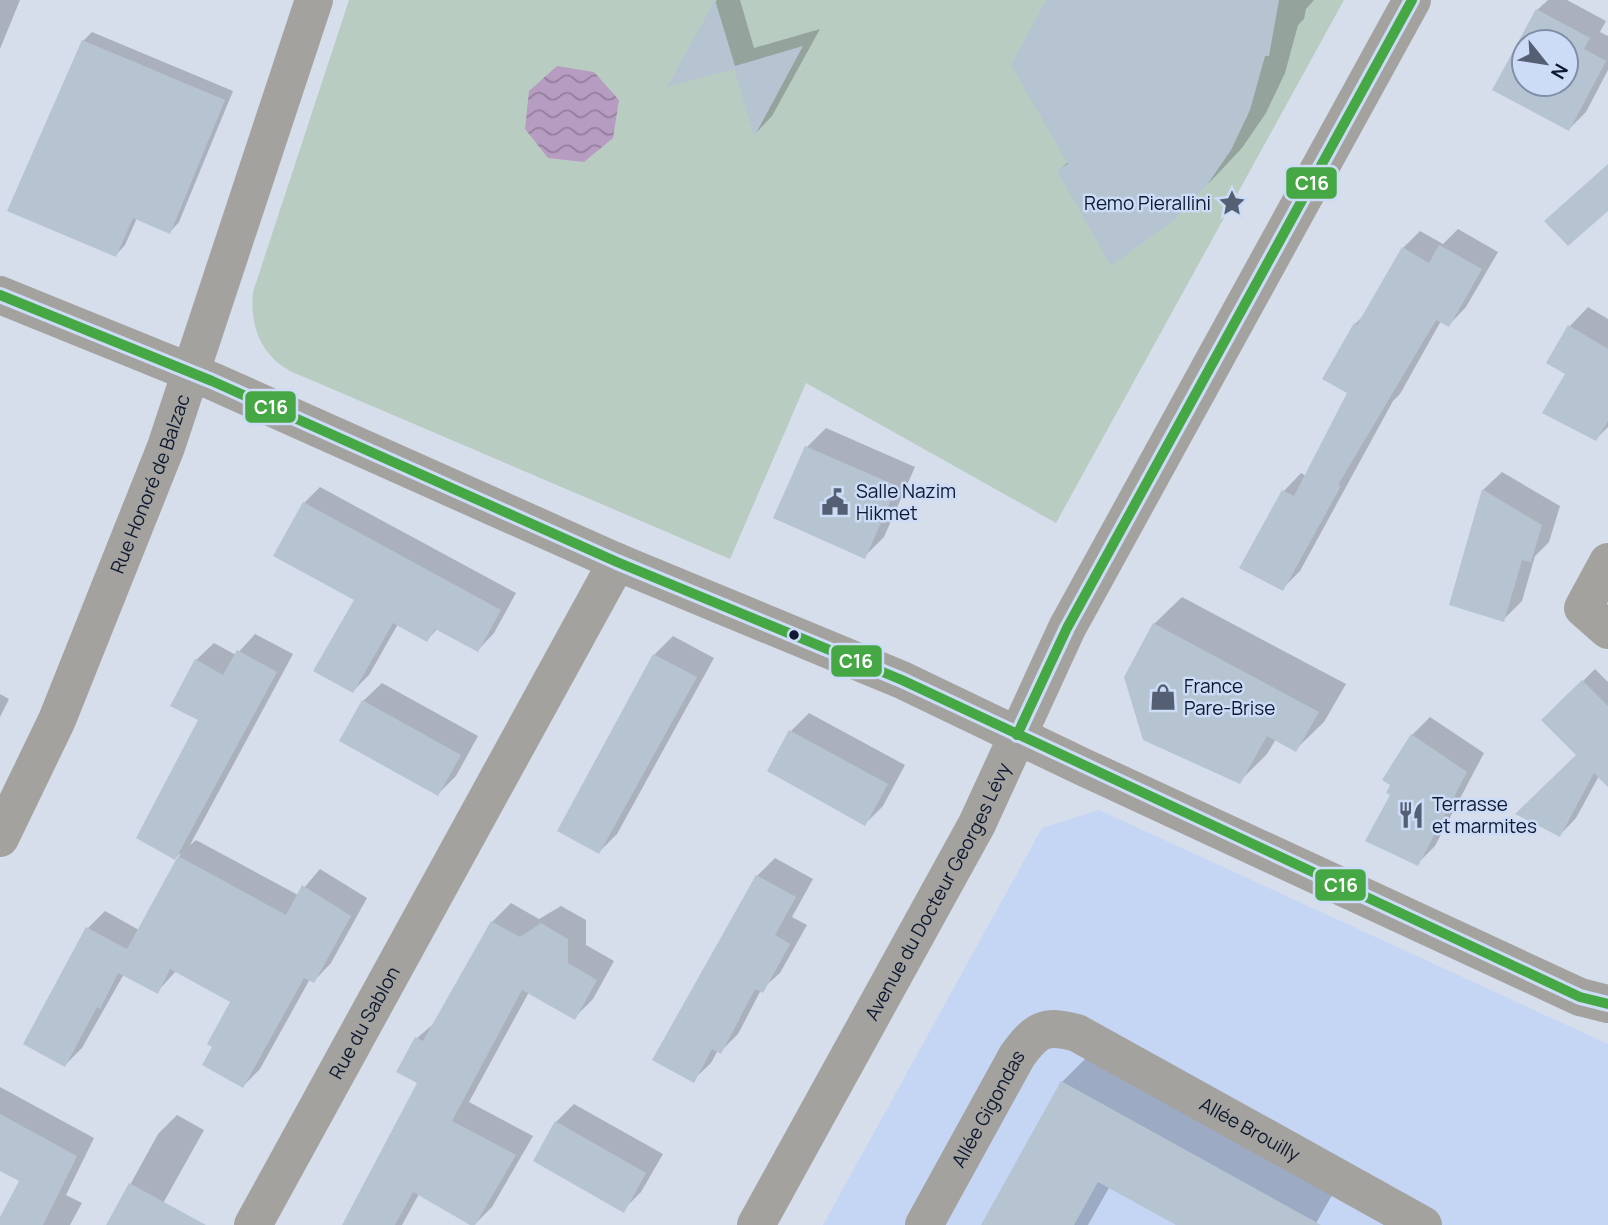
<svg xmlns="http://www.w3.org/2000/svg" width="1608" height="1225" font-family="Manrope,sans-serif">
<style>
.built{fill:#c5d5f4}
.park{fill:#b9ccc2}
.water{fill:url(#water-waves)}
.shadow{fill:#0003;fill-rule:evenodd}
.building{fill:#b6c4d2;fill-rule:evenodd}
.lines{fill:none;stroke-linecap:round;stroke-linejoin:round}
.minor{stroke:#a3a29e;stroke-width:38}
.tertiary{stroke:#a3a29e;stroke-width:38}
.bus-1-casing{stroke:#ccdbf6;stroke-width:16}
.bus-1{stroke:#46a845;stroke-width:10}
.bus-dot{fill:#0e1a32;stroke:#ccdbf6;stroke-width:2.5}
.labels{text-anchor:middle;stroke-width:5;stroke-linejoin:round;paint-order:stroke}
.poi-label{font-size:19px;fill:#0e1a32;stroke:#ccdbf6;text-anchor:start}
.street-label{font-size:19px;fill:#0e1a32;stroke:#ccdbf6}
.line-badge{stroke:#ccdbf6;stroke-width:2.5}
.badge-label{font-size:19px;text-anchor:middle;font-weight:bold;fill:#fff}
</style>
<defs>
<pattern id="water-waves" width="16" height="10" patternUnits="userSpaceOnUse" patternTransform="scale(1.75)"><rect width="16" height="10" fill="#b79cc1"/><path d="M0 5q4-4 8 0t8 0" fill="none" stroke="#937e9d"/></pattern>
</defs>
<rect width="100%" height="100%" fill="#d6deec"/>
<!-- built -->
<path class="built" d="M 1099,810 L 1608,1044 L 1608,1225 L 823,1225 L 1042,828 Z"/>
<!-- park -->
<path class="park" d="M 349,0 L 1344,0 L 1056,523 L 806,383 L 730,559 L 290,371 C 260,354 250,326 253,292 Z"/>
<!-- water -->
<path class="water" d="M 557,66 L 594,72 L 619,100 L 613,138 L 584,162 L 548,158 L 525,129 L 529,91 Z"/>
<!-- shadow -->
<path class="shadow" d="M 0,0 L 20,0 L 0,49 Z
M 717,0 L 740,0 L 754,48 L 820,29 L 772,116 L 755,134 L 735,67 L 670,85 Z
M 1048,0 L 1314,0 L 1306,9 L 1304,19 L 1298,25 L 1285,73 L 1266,113 L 1242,148 L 1209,183 L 1059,171 L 1069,161 Z
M 1548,0 L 1567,0 L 1606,21 L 1600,32 L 1608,36 L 1608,70 L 1586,112 L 1569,129 L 1494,90 L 1537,10 ZM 1524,42 L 1566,42 L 1566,84 L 1524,84 Z
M 92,32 L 233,91 L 179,222 L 170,232 L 137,218 L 125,245 L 116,255 L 83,41 Z
M 1458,229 L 1498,252 L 1466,307 L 1449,325 L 1441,321 L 1400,394 L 1393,401 L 1300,571 L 1283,588 L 1242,567 L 1284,491 L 1301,473 L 1306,476 L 1349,392 L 1355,324 L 1365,314 L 1403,248 L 1420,231 L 1443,244 Z
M 1588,307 L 1608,319 L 1608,427 L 1596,439 L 1567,373 L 1570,326 Z
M 826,428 L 915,467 L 884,537 L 865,556 L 807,447 Z
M 1502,472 L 1560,506 L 1549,542 L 1535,556 L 1522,601 L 1503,620 L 1483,490 Z
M 320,487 L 516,593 L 494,633 L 478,650 L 438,628 L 427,640 L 398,624 L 369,675 L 353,691 L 356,599 L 304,503 Z
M 1182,597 L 1346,684 L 1324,722 L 1296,749 L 1276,739 L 1267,754 L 1239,782 L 1154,624 Z
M 255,634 L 293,654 L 190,845 L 196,840 L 298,895 L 320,869 L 367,898 L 331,963 L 314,981 L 310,979 L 260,1069 L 243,1086 L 214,1047 L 233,1001 L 177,970 L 157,992 L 124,974 L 82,1048 L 65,1065 L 88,928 L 105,911 L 139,930 L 181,853 L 175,858 L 201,719 L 173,705 L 196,660 L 214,643 L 236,655 Z
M 673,636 L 714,658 L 617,834 L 599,852 L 559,830 L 654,655 Z
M 1595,669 L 1608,682 L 1608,781 L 1599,776 L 1576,818 L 1560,835 L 1578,755 L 1544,720 Z
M 382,683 L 478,736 L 456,776 L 438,794 L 363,701 Z
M 0,694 L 9,699 L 0,717 Z
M 809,713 L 905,765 L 883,806 L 865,824 L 791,731 Z
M 1430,717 L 1484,753 L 1435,846 L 1417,864 L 1412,735 Z
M 775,858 L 813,879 L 792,917 L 807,925 L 780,973 L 761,990 L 738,1034 L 720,1052 L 718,1050 L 711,1063 L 693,1080 L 757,876 Z
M 511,903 L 539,919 L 561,906 L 586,920 L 586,945 L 614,961 L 593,999 L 575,1017 L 529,992 L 469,1102 L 533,1136 L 492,1207 L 474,1225 L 419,1194 L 402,1225 L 344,1225 L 419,1083 L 417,1038 L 437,1021 L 492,922 Z
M 1097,1047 L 1340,1181 L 1315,1225 L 1179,1225 L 1110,1186 L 1088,1225 L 983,1225 L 1062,1082 Z
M 0,1087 L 94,1138 L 66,1195 L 82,1203 L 70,1225 L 0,1225 L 21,1180 L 0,1169 Z
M 574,1104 L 663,1154 L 641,1192 L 623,1210 L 556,1122 Z
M 177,1115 L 204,1130 L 152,1223 L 108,1225 L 158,1134 Z"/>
<!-- building -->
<path class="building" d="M 715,0 L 735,66 L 803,46 L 754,137 L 734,69 L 667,87 Z
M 1046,0 L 1279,0 L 1269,56 L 1265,56 L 1250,110 L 1231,150 L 1207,185 L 1174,220 L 1111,266 L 1057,171 L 1068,164 L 1011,65 Z
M 1536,9 L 1590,38 L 1584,49 L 1606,61 L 1569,131 L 1492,90 ZM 1524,42 L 1566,42 L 1566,84 L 1524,84 Z
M 82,40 L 225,100 L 170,234 L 133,218 L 116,257 L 7,211 Z
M 1608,164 L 1608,211 L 1568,246 L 1544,221 Z
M 1439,245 L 1482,269 L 1449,327 L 1436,320 L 1338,485 L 1341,486 L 1283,591 L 1239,568 L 1282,490 L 1294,496 L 1347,393 L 1322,379 L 1354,323 L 1357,325 L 1402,247 L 1429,263 Z
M 1568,325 L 1608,349 L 1608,421 L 1596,441 L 1542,413 L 1565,374 L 1546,363 Z
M 805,446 L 897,486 L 865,559 L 773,518 Z
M 1482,489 L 1542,525 L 1531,562 L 1522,560 L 1504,622 L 1449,605 Z
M 303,502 L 501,610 L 478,652 L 435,629 L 427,642 L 393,623 L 353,693 L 313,671 L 354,600 L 273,556 Z
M 1153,623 L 1319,712 L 1296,752 L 1267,736 L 1240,784 L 1143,740 L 1124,677 Z
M 237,650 L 277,672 L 175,860 L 136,838 L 198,720 L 170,706 L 195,659 L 223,675 Z
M 653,654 L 697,677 L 599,854 L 557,831 Z
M 1582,680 L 1608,706 L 1608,787 L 1594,773 L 1560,837 L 1515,814 L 1576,755 L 1541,720 Z
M 362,700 L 461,755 L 438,796 L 339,741 Z
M 789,730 L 888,784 L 865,826 L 767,771 Z
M 1411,734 L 1467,772 L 1418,866 L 1365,841 L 1390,795 L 1386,793 L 1390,785 L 1382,780 Z
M 178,856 L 286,915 L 302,885 L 351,916 L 314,983 L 304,978 L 243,1088 L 202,1065 L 212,1047 L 207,1044 L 230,1002 L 170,969 L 158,994 L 118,973 L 100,1009 L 97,1007 L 65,1067 L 23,1044 L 86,927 L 127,949 Z
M 756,875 L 796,897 L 775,935 L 790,944 L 763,993 L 755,989 L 721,1054 L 712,1049 L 694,1083 L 652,1060 Z
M 491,921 L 520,937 L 541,923 L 568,939 L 568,963 L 597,980 L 575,1020 L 522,990 L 452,1121 L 516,1155 L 475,1225 L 470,1225 L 413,1192 L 395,1225 L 342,1225 L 417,1083 L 396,1072 L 415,1037 L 423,1041 Z
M 1061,1081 L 1321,1225 L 1176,1225 L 1098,1182 L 1074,1225 L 981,1225 Z
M 0,1114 L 77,1156 L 43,1225 L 0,1225 L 0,1217 L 19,1181 L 0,1171 Z
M 555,1121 L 646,1173 L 624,1213 L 533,1161 Z
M 129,1183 L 206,1225 L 106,1225 Z"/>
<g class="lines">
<!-- minor -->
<g class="minor">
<path d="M 0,295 L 212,381 L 617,562 L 902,680 L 1083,767 L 1580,997 L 1608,1004"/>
<path d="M 1608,562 L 1583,608 L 1608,630"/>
<path id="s1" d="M 0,838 L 57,720 L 166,447 L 314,0"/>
<path id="s2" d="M 253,1225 L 617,562"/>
<path id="s3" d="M 924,1225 L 1017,1056 C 1036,1030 1044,1024 1077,1033 L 1423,1225"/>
</g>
<!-- tertiary -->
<path class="tertiary" id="s4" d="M 756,1225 L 977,824 L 1067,628 L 1412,0"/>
<defs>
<path id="bus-1" d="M 0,295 L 212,381 L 617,562 L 902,680 L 1580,997 L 1608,1004
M 1017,735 L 1067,628 L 1412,0"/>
</defs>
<!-- bus-1 casing -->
<use href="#bus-1" class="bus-1-casing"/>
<!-- bus-1 -->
<use href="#bus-1" class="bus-1"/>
</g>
<!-- icons -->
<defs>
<symbol id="sight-bare" viewBox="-9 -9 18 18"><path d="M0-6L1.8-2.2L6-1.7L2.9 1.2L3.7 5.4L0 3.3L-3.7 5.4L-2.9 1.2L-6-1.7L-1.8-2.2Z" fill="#545f73" stroke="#ccdbf6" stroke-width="2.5" paint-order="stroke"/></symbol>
<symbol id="civic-bare" viewBox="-9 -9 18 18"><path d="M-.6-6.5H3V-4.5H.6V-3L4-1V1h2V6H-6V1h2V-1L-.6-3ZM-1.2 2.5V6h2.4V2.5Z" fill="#545f73" stroke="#ccdbf6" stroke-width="2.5" paint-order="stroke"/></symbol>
<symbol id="shop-bare" viewBox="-9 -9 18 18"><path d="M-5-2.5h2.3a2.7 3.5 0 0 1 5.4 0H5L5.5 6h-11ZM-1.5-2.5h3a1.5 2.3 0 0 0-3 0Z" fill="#545f73" stroke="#ccdbf6" stroke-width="2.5" paint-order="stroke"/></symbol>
<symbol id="restaurant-bare" viewBox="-9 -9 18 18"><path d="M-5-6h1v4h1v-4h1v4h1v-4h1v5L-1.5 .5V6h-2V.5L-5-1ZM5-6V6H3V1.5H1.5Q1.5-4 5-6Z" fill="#545f73" stroke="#ccdbf6" stroke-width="2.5" paint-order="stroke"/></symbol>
</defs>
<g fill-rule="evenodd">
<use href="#sight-bare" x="1213" y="184" width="38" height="38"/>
<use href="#civic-bare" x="816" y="483" width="38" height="38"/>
<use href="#shop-bare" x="1144" y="678" width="38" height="38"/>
<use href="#restaurant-bare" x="1392" y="796" width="38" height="38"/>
</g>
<!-- markers -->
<circle class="bus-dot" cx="794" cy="635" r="6"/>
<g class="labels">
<!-- poi labels -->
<g class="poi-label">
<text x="1211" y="210" text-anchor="end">Remo Pierallini</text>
<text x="856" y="498">Salle Nazim<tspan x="856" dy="22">Hikmet</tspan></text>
<text x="1184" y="693">France<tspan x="1184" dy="22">Pare-Brise</tspan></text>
<text x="1432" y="811">Terrasse<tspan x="1432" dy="22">et marmites</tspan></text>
</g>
<!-- street labels -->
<g class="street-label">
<text dy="7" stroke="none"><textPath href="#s1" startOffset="385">Rue Honoré de Balzac</textPath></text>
<text dy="7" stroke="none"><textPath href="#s4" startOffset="380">Avenue du Docteur Georges Lévy</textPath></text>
<text dy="7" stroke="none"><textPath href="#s2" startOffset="231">Rue du Sablon</textPath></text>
<text dy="7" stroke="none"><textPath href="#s3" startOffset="133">Allée Gigondas</textPath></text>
<text dy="7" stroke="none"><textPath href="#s3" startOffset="462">Allée Brouilly</textPath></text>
</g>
</g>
<g class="line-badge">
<rect x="1285" y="166" width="53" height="34" rx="7" fill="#46a845"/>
<rect x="244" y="390" width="53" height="34" rx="7" fill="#46a845"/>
<rect x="830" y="644" width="53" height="34" rx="7" fill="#46a845"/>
<rect x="1314" y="868" width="53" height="34" rx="7" fill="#46a845"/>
</g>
<g class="badge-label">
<text x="1312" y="190">C16</text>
<text x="271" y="414">C16</text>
<text x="856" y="668">C16</text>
<text x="1341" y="892">C16</text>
</g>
<!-- north arrow -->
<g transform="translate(1545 63) rotate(120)"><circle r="33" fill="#ccdbf6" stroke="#808ea8" stroke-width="2"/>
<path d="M0-5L12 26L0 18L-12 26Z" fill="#545f73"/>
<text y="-10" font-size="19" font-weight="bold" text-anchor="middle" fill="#0e1a32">N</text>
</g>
</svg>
